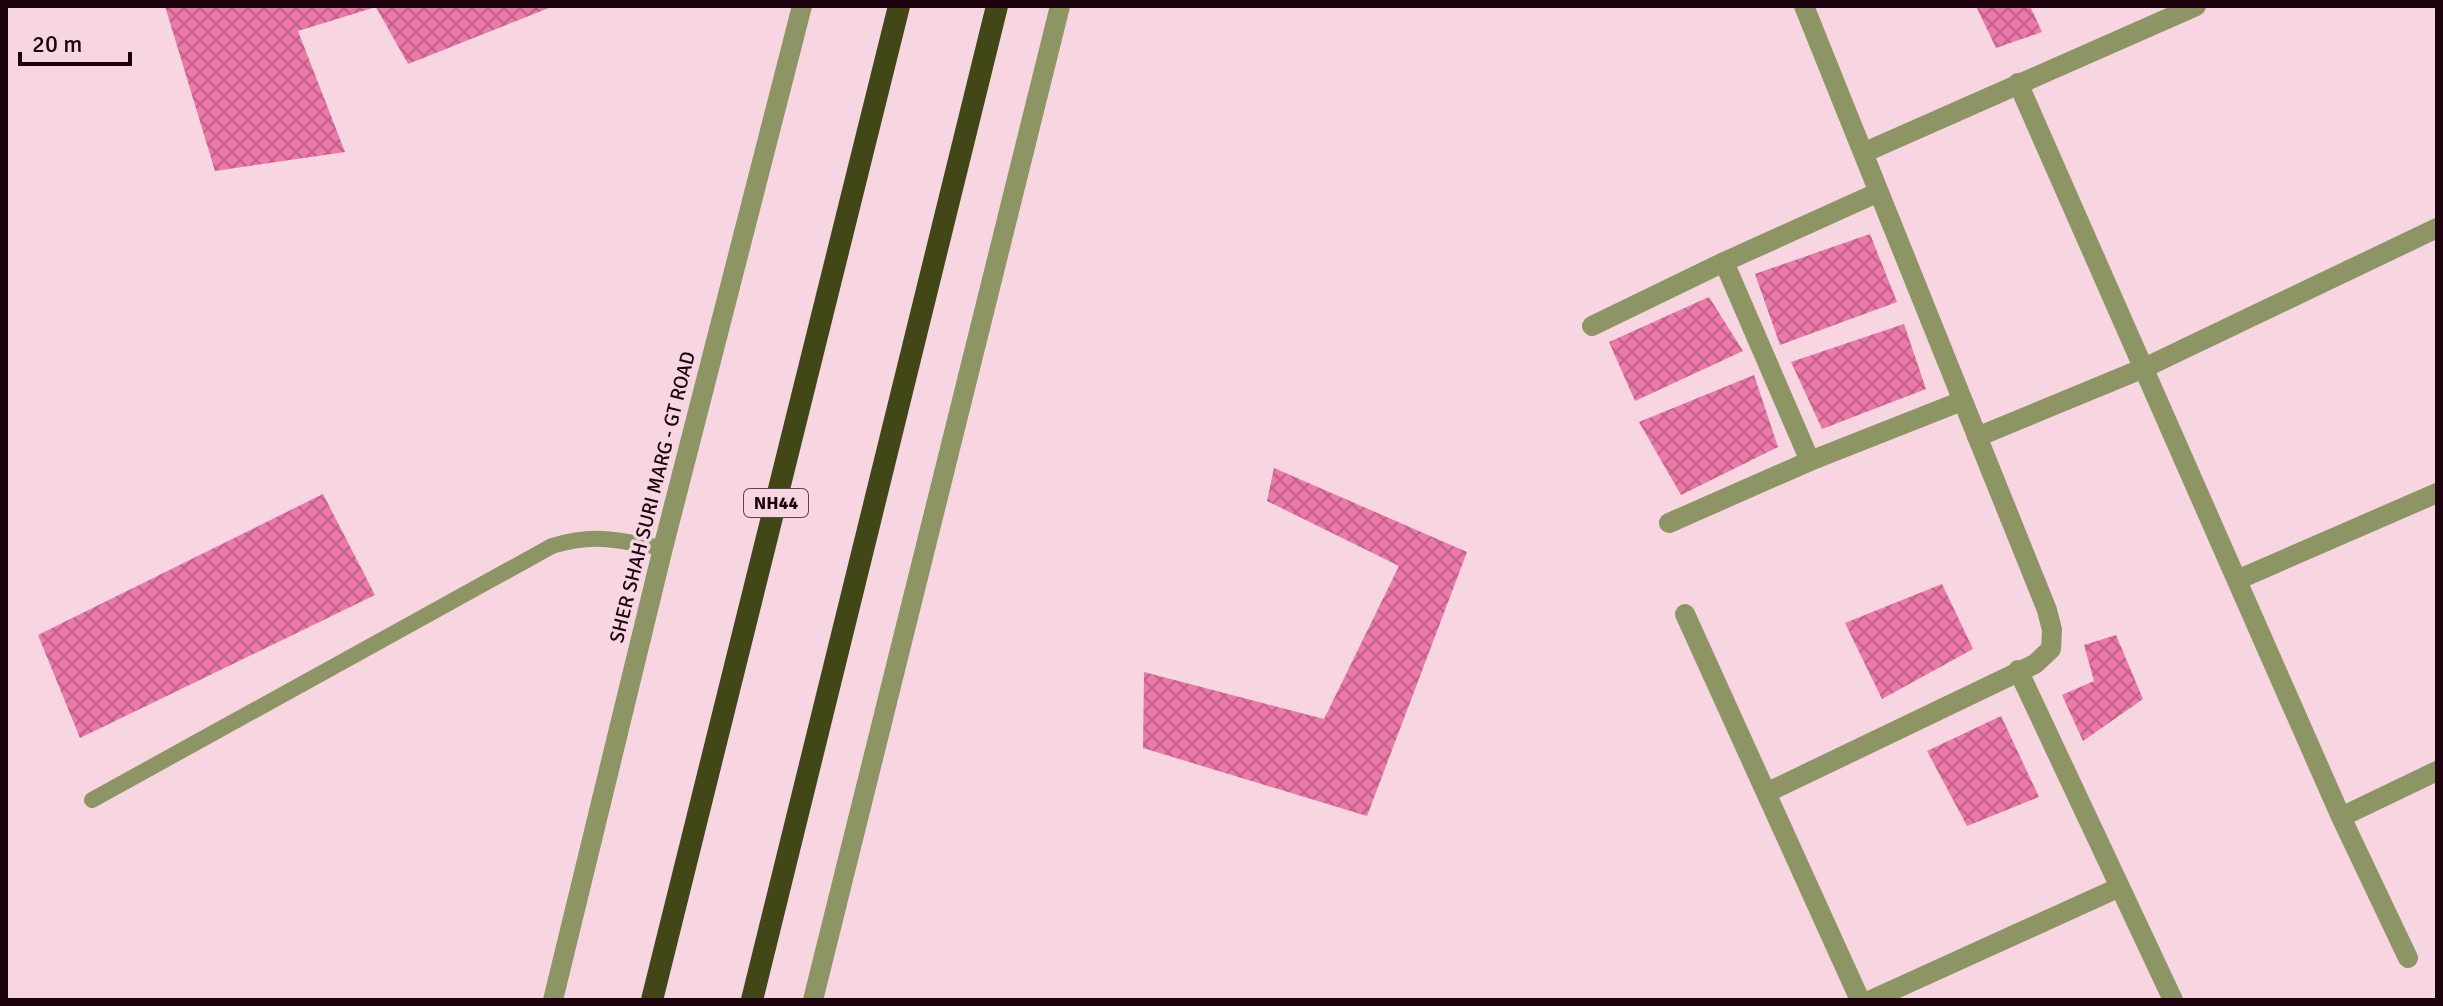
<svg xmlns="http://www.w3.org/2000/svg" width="2443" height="1006" font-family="Signika,sans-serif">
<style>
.building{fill:url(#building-cross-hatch)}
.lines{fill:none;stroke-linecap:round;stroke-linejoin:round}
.service{stroke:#8e9565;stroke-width:16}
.minor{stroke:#8e9565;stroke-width:20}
.tertiary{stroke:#8e9565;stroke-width:20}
.trunk{stroke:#424718;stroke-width:22}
.labels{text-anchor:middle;stroke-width:7;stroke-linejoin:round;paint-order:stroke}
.shield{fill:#f7d6e1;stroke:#5d424d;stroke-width:2}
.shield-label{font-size:18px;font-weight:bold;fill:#1b020d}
.street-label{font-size:20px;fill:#1b020d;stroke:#f7d6e1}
</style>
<defs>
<pattern id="building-cross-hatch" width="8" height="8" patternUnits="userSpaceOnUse" patternTransform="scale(2)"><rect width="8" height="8" fill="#eb78a8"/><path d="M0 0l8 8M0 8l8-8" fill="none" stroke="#be6087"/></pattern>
</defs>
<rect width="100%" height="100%" fill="#f7d6e1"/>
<!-- building -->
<path class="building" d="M 165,6 L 554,6 L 408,64 L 376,7 L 298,31 L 345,152 L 215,171 Z
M 1976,6 L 2030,6 L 2042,32 L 1996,48 Z
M 1870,234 L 1897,302 L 1780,345 L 1755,274 Z
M 1709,297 L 1743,351 L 1635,401 L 1609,342 Z
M 1904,324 L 1926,389 L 1822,429 L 1791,362 Z
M 1754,375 L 1778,447 L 1681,495 L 1639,422 Z
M 1274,468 L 1467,552 L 1367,816 L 1143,748 L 1144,672 L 1324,719 L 1399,566 L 1267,501 Z
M 323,494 L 375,595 L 80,738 L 38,635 Z
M 1942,584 L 1973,649 L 1882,699 L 1845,623 Z
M 2116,635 L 2143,699 L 2083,741 L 2062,695 L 2094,681 L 2084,645 Z
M 2001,716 L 2039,797 L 1967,826 L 1927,751 Z"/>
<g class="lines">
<!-- service -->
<path class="service" d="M 92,800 L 552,546 C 596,532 619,541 663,548"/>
<!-- minor -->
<path class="minor" d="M 2018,83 L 2341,817 L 2408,958
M 1863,153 L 2196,6
M 1724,262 L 1810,461
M 1592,326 L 1724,262 L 1879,192
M 1977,437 L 2144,368 L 2437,228
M 1669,523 L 1810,461 L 1962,401
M 2237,580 L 2437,493
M 1685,614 L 1860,1000
M 2018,670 L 2173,1000
M 1766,793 L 2035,664 L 2051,649 L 2052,630 L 2047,610 L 1804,6
M 2341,817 L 2437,771
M 1871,1000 L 2120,887"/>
<!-- tertiary -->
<path class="tertiary" d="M 553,1000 L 663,548 L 802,6
M 813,1000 L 1060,6"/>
<!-- trunk -->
<path class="trunk" d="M 652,1000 L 899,6
M 752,1000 L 997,6"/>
</g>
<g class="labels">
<!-- shield labels -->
<rect class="shield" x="744" y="489" width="64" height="28" rx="6"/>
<g class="shield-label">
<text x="776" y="509">NH44</text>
</g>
<!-- street labels -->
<g class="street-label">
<text transform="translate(652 497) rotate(-76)" y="7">SHER SHAH SURI MARG - GT ROAD</text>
</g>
</g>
<!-- border -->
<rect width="2443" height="1006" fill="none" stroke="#1b020d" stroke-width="16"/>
<!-- scale -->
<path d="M20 52v12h110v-12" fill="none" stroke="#1b020d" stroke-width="4"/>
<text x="32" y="52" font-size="24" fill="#1b020d" stroke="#f7d6e1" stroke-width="6" paint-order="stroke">20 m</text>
</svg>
